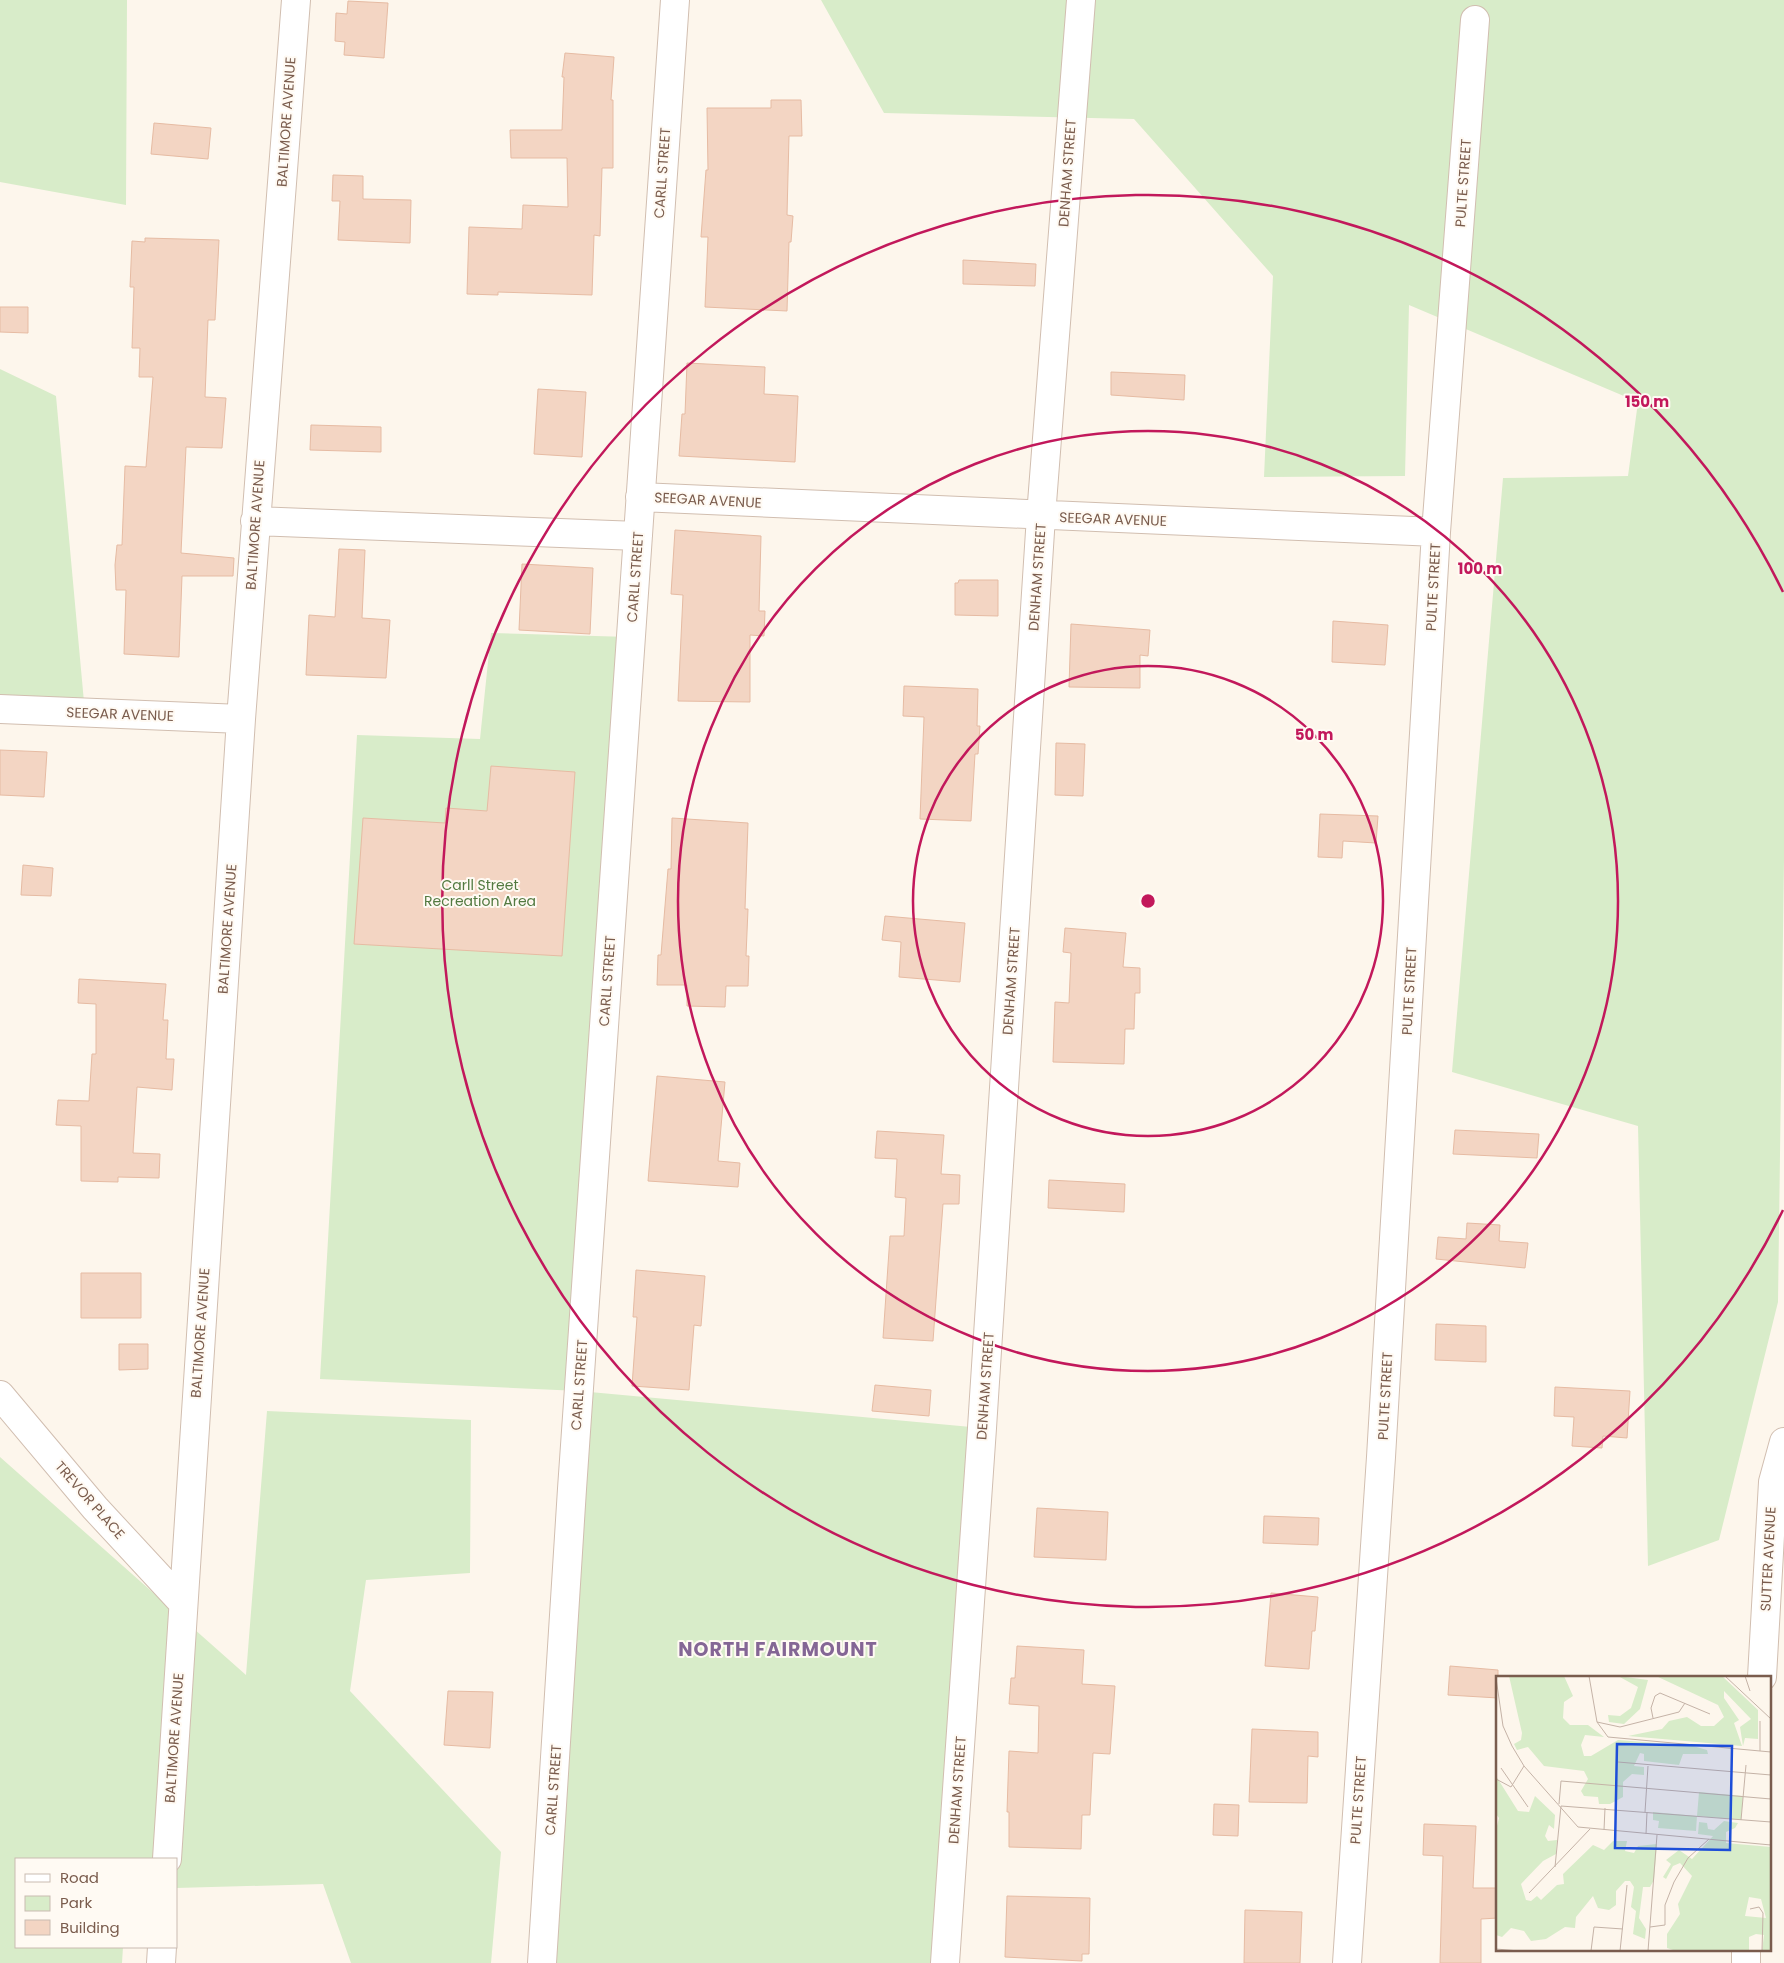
<svg xmlns="http://www.w3.org/2000/svg" width="1784" height="1963" font-family="Poppins,sans-serif">
<style>
.green{fill:#d8ecc9}
.building{fill:#f3d5c3;stroke:#e6bba3}
.lines{fill:none;stroke-linecap:round;stroke-linejoin:round}
.minor-casing{stroke:#d1beb0;stroke-width:30}
.minor{stroke:#fff;stroke-width:28}
.ring{fill:none;stroke:#c2185b;stroke-width:2.5}
.labels{text-anchor:middle;stroke-width:4;stroke-linejoin:round;paint-order:stroke}
.street-label{font-size:14px;fill:#7a5c4d;stroke:#fffaf3}
.park-label{font-size:14px;fill:#537a41;stroke:#fffaf3}
.district-label{font-size:19px;font-weight:bold;letter-spacing:1px;fill:#846695;stroke:#fffaf3}
.inset-road{fill:none;stroke:#c5b3a7;stroke-width:1}
.view{fill:#1d4ed8;fill-opacity:0.15;stroke:#1d4ed8;stroke-width:2.5}
.inset-edge{fill:none;stroke:#7a5c4d;stroke-width:2.5}
.centre{fill:#c2185b;stroke:#fffaf3;stroke-width:2.5}
.ring-label{font-size:15px;text-anchor:middle;font-weight:bold;fill:#c2185b;stroke:#fffaf3;stroke-width:4;stroke-linejoin:round;paint-order:stroke}
</style>
<rect width="100%" height="100%" fill="#fdf6ec"/>
<!-- green -->
<path class="green" d="M 0,0 L 127,0 L 126,205 L 0,182 Z
M 821,0 L 1784,0 L 1784,859 L 1778,1302 L 1719,1540 L 1648,1566 L 1638,1126 L 1452,1072 L 1503,478 L 1628,476 L 1638,402 L 1409,305 L 1405,476 L 1264,477 L 1273,276 L 1134,119 L 884,113 Z
M 0,369 L 56,396 L 85,713 L 0,709 Z
M 491,633 L 630,637 L 579,1391 L 982,1428 L 945,1963 L 542,1963 L 579,1391 L 320,1379 L 357,735 L 480,739 Z
M 267,1411 L 471,1420 L 470,1573 L 366,1580 L 350,1691 L 501,1852 L 491,1963 L 351,1963 L 323,1884 L 176,1888 L 176,1859 L 16,1859 L 16,1947 L 123,1947 L 122,1963 L 0,1963 L 0,1457 L 246,1675 Z"/>
<!-- building -->
<path class="building" d="M 348,1 L 388,3 L 384,58 L 344,55 L 345,42 L 335,41 L 336,13 L 347,14 Z
M 565,53 L 614,57 L 611,100 L 613,100 L 613,168 L 602,168 L 600,236 L 594,235 L 592,295 L 498,292 L 498,295 L 467,294 L 469,227 L 522,229 L 523,205 L 568,207 L 567,158 L 511,158 L 510,130 L 562,130 L 564,77 L 562,77 Z
M 771,100 L 801,100 L 802,136 L 789,136 L 787,215 L 793,216 L 791,242 L 789,242 L 787,311 L 705,307 L 708,237 L 701,237 L 706,170 L 708,170 L 707,108 L 771,108 Z
M 154,123 L 211,128 L 208,159 L 151,154 Z
M 333,175 L 363,176 L 363,199 L 411,200 L 410,243 L 338,240 L 340,201 L 332,201 Z
M 145,238 L 219,240 L 215,320 L 208,320 L 205,397 L 226,398 L 222,448 L 186,447 L 181,553 L 234,558 L 233,576 L 182,576 L 179,657 L 124,654 L 126,590 L 116,590 L 115,565 L 117,545 L 122,545 L 125,466 L 146,467 L 153,377 L 139,377 L 140,348 L 132,348 L 134,287 L 130,287 L 132,241 L 145,242 Z
M 963,260 L 1036,264 L 1035,286 L 963,284 Z
M 0,307 L 28,307 L 28,333 L 0,332 Z
M 687,363 L 765,367 L 764,394 L 798,396 L 795,462 L 679,456 L 682,414 L 685,414 Z
M 1111,372 L 1185,375 L 1184,400 L 1111,395 Z
M 538,389 L 586,392 L 582,457 L 534,454 Z
M 311,425 L 381,427 L 381,452 L 310,450 Z
M 675,530 L 761,536 L 759,611 L 765,611 L 764,636 L 750,635 L 750,702 L 678,701 L 683,595 L 671,594 Z
M 339,549 L 365,550 L 362,618 L 390,620 L 386,678 L 306,675 L 309,615 L 335,617 Z
M 522,564 L 593,568 L 590,634 L 519,630 Z
M 959,580 L 998,580 L 998,616 L 955,615 L 955,583 L 958,583 Z
M 1333,621 L 1388,625 L 1385,665 L 1332,662 Z
M 1071,624 L 1150,630 L 1148,656 L 1140,655 L 1140,688 L 1069,687 Z
M 904,686 L 978,689 L 977,726 L 980,726 L 978,754 L 975,754 L 971,821 L 920,819 L 924,717 L 903,716 Z
M 1056,743 L 1085,744 L 1083,796 L 1055,795 Z
M 0,750 L 47,752 L 44,797 L 0,795 Z
M 491,766 L 575,772 L 562,956 L 354,944 L 363,818 L 445,823 L 446,808 L 487,811 Z
M 1320,814 L 1378,816 L 1376,843 L 1343,841 L 1342,858 L 1318,857 Z
M 672,818 L 748,823 L 745,909 L 748,909 L 746,956 L 749,956 L 748,986 L 726,986 L 725,1007 L 687,1006 L 687,985 L 657,985 L 658,955 L 661,955 L 668,869 L 671,869 Z
M 23,865 L 53,868 L 51,896 L 21,895 Z
M 885,916 L 965,923 L 960,982 L 899,977 L 901,942 L 882,940 Z
M 1065,928 L 1126,933 L 1123,967 L 1140,968 L 1140,993 L 1135,993 L 1134,1029 L 1125,1029 L 1124,1064 L 1053,1062 L 1055,1002 L 1069,1003 L 1071,953 L 1063,952 Z
M 79,979 L 166,984 L 163,1020 L 168,1020 L 166,1059 L 174,1059 L 172,1090 L 137,1087 L 133,1153 L 160,1154 L 159,1178 L 118,1177 L 118,1182 L 81,1181 L 81,1126 L 56,1125 L 58,1100 L 89,1101 L 92,1054 L 96,1054 L 96,1004 L 78,1003 Z
M 657,1076 L 725,1082 L 718,1161 L 740,1163 L 738,1187 L 648,1181 Z
M 1455,1130 L 1539,1134 L 1537,1158 L 1453,1154 Z
M 877,1131 L 944,1135 L 941,1174 L 960,1175 L 959,1204 L 943,1204 L 933,1341 L 883,1338 L 890,1236 L 904,1236 L 906,1198 L 895,1197 L 897,1159 L 875,1158 Z
M 1049,1180 L 1125,1184 L 1124,1212 L 1048,1208 Z
M 1467,1223 L 1500,1225 L 1499,1241 L 1528,1243 L 1525,1268 L 1436,1259 L 1438,1237 L 1466,1239 Z
M 636,1270 L 705,1276 L 701,1326 L 694,1325 L 689,1390 L 632,1386 L 637,1317 L 633,1317 Z
M 81,1273 L 141,1273 L 141,1318 L 81,1318 Z
M 1436,1324 L 1486,1326 L 1486,1362 L 1435,1360 Z
M 119,1344 L 148,1344 L 148,1369 L 119,1370 Z
M 875,1385 L 931,1390 L 929,1416 L 872,1411 Z
M 1555,1387 L 1630,1391 L 1627,1438 L 1603,1436 L 1602,1448 L 1572,1446 L 1574,1417 L 1554,1416 Z
M 1037,1508 L 1108,1512 L 1106,1560 L 1034,1557 Z
M 1264,1516 L 1319,1518 L 1318,1545 L 1263,1543 Z
M 1271,1593 L 1318,1597 L 1315,1631 L 1312,1631 L 1309,1669 L 1265,1666 Z
M 1017,1646 L 1084,1650 L 1082,1684 L 1115,1686 L 1110,1754 L 1093,1753 L 1090,1815 L 1082,1815 L 1081,1849 L 1009,1847 L 1009,1812 L 1007,1812 L 1009,1751 L 1038,1753 L 1039,1706 L 1009,1704 L 1011,1678 L 1015,1678 Z
M 1450,1666 L 1498,1670 L 1498,1698 L 1448,1695 Z
M 448,1691 L 493,1692 L 490,1748 L 444,1745 Z
M 1252,1729 L 1318,1732 L 1318,1757 L 1308,1756 L 1307,1803 L 1249,1802 Z
M 1214,1804 L 1239,1805 L 1238,1836 L 1213,1835 Z
M 1424,1824 L 1476,1826 L 1473,1888 L 1498,1888 L 1498,1918 L 1481,1919 L 1481,1963 L 1440,1963 L 1443,1856 L 1423,1855 Z
M 1007,1896 L 1090,1898 L 1089,1954 L 1082,1954 L 1082,1961 L 1005,1957 Z
M 1245,1910 L 1302,1912 L 1300,1963 L 1244,1963 Z"/>
<g class="lines">
<defs>
<path id="minor" d="M 640,497 L 1436,532
M 255,521 L 638,536
M 0,709 L 241,719
M 0,1395 L 95,1508 L 183,1603
M 1762,1677 L 1773,1482 L 1784,1442
M 167,1859 L 241,719 L 296,0
M 161,1963 L 162,1947
M 542,1963 L 572,1489 L 675,0
M 945,1963 L 982,1428 L 1041,516 L 1081,0
M 1347,1963 L 1381,1457 L 1436,532 L 1475,20
M 1746,1963 L 1746,1949"/>
</defs>
<!-- minor casing -->
<use href="#minor" class="minor-casing"/>
<!-- minor -->
<use href="#minor" class="minor"/>
</g>
<!-- distance rings -->
<g class="ring">
<circle cx="1148" cy="901" r="235"/>
<circle cx="1148" cy="901" r="470"/>
<path d="M1783 1210A706 706 0 1 1 1783 592"/>
</g>
<g class="labels">
<!-- street labels -->
<g class="street-label">
<text transform="translate(286 122) rotate(-86)" y="5">BALTIMORE AVENUE</text>
<text transform="translate(662 173) rotate(-86)" y="5">CARLL STREET</text>
<text transform="translate(1067 173) rotate(-86)" y="5">DENHAM STREET</text>
<text transform="translate(1463 183) rotate(-86)" y="5">PULTE STREET</text>
<text transform="translate(708 500) rotate(3)" y="5">SEEGAR AVENUE</text>
<text transform="translate(1113 519) rotate(2)" y="5">SEEGAR AVENUE</text>
<text transform="translate(255 525) rotate(-86)" y="5">BALTIMORE AVENUE</text>
<text transform="translate(635 577) rotate(-86)" y="5">CARLL STREET</text>
<text transform="translate(1037 577) rotate(-86)" y="5">DENHAM STREET</text>
<text transform="translate(1433 587) rotate(-87)" y="5">PULTE STREET</text>
<text transform="translate(120 714) rotate(2)" y="5">SEEGAR AVENUE</text>
<text transform="translate(227 929) rotate(-86)" y="5">BALTIMORE AVENUE</text>
<text transform="translate(607 981) rotate(-86)" y="5">CARLL STREET</text>
<text transform="translate(1011 981) rotate(-86)" y="5">DENHAM STREET</text>
<text transform="translate(1409 991) rotate(-87)" y="5">PULTE STREET</text>
<text transform="translate(200 1333) rotate(-86)" y="5">BALTIMORE AVENUE</text>
<text transform="translate(579 1385) rotate(-86)" y="5">CARLL STREET</text>
<text transform="translate(985 1386) rotate(-86)" y="5">DENHAM STREET</text>
<text transform="translate(1385 1396) rotate(-87)" y="5">PULTE STREET</text>
<text transform="translate(90 1500) rotate(49)" y="5">TREVOR PLACE</text>
<text transform="translate(1768 1559) rotate(-87)" y="5">SUTTER AVENUE</text>
<text transform="translate(174 1738) rotate(-86)" y="5">BALTIMORE AVENUE</text>
<text transform="translate(553 1790) rotate(-86)" y="5">CARLL STREET</text>
<text transform="translate(957 1790) rotate(-86)" y="5">DENHAM STREET</text>
<text transform="translate(1358 1800) rotate(-86)" y="5">PULTE STREET</text>
</g>
<!-- park labels -->
<g class="park-label">
<text x="480" y="890">Carll Street<tspan x="480" dy="16">Recreation Area</tspan></text>
</g>
<!-- district labels -->
<g class="district-label">
<text x="778" y="1656">NORTH FAIRMOUNT</text>
</g>
</g>
<!-- overview -->
<g transform="translate(1496 1676)">
<rect width="275" height="275" fill="#fdf6ec"/>
<path d="M 13,0 L 68,0 L 77,20 L 68,26 L 67,42 L 74,49 L 92,49 L 108,61 L 89,59 L 85,69 L 88,80 L 95,80 L 122,64 L 197,70 L 211,74 L 212,78 L 187,78 L 183,89 L 148,85 L 148,78 L 144,77 L 138,90 L 148,91 L 148,99 L 136,98 L 127,106 L 127,121 L 114,128 L 103,128 L 102,121 L 88,120 L 85,115 L 92,103 L 88,95 L 48,90 L 32,71 L 21,74 L 18,68 L 25,64 L 26,57 ZM 122,0 L 152,4 L 144,33 L 128,48 L 113,46 L 112,39 L 124,40 L 135,32 L 142,11 ZM 160,0 L 226,0 L 262,34 L 262,63 L 249,62 L 247,70 L 244,51 L 255,43 L 228,15 L 228,22 L 243,44 L 238,47 L 246,70 L 132,60 L 166,53 L 173,45 L 191,41 L 205,50 L 218,50 L 228,41 L 222,29 ZM 0,100 L 22,135 L 33,136 L 39,120 L 59,139 L 58,153 L 53,149 L 49,160 L 52,165 L 61,164 L 60,178 L 47,185 L 25,208 L 30,224 L 35,225 L 41,220 L 45,224 L 61,209 L 68,208 L 67,198 L 97,169 L 108,174 L 117,165 L 131,165 L 129,175 L 138,177 L 142,170 L 161,168 L 158,204 L 154,211 L 147,211 L 143,242 L 150,253 L 149,263 L 137,258 L 140,235 L 135,231 L 138,211 L 134,205 L 129,205 L 120,215 L 120,229 L 113,234 L 102,232 L 97,220 L 80,241 L 79,252 L 69,251 L 50,263 L 35,265 L 28,255 L 15,252 L 6,261 L 0,259 L 0,154 L 3,142 L 0,138 ZM 203,116 L 247,120 L 245,144 L 201,140 L 200,155 L 162,152 L 163,145 L 157,144 L 157,136 L 201,140 ZM 228,145 L 242,147 L 239,152 L 230,156 L 230,167 L 275,171 L 275,275 L 266,275 L 268,259 L 260,258 L 253,261 L 253,275 L 180,275 L 171,272 L 171,258 L 184,238 L 182,228 L 196,200 L 184,187 L 177,190 L 170,203 L 167,201 L 175,188 L 170,184 L 183,174 L 196,183 L 217,160 L 202,158 L 203,146 L 211,147 L 212,153 L 218,154 ZM 253,221 L 265,223 L 270,242 L 249,240 Z" fill="#d8ecc9" fill-rule="evenodd"/>
<path class="inset-road" d="M 93,0 L 101,46 L 112,61 L 275,76M 229,0 L 275,43M 249,0 L 254,15M 0,2 L 7,50 L 16,70 L 28,90 L 82,151 L 275,169M 157,42 L 155,32 L 159,20 L 164,17 L 214,38M 101,46 L 124,51 L 183,36 L 189,27M 264,75 L 264,45M 122,86 L 275,99M 5,92 L 32,131M 0,103 L 15,111 L 28,90M 63,128 L 65,105 L 275,123M 65,130 L 275,146M 149,136 L 152,90M 245,144 L 250,89M 108,154 L 109,132M 150,158 L 151,136M 59,191 L 65,130M 33,217 L 94,153M 254,233 L 263,231 L 267,237 L 266,275M 154,251 L 169,249 L 169,229 L 178,206 L 192,182 L 213,163M 0,273 L 23,275M 95,275 L 98,251 L 127,253M 124,275 L 131,209M 152,275 L 161,159"/>
<path class="view" d="M 121,68 L 236,70 L 234,174 L 119,172 Z"/>
<rect width="275" height="275" class="inset-edge"/>
</g>
<circle cx="1148" cy="901" r="8" class="centre"/>
<g class="ring-label">
<text x="1647" y="407">150 m</text>
<text x="1480" y="574">100 m</text>
<text x="1314" y="740">50 m</text>
</g>
<!-- legend -->
<rect x="15" y="1858" width="162" height="90" fill="#fffaf3" stroke="#cabbb1"/>
<rect x="25" y="1874" width="25" height="8" fill="#ffffff" stroke="#cabbb1"/>
<text x="60" y="1883" font-size="15" fill="#7a5c4d">Road</text>
<rect x="25" y="1896" width="25" height="15" fill="#d8ecc9" stroke="#cabbb1"/>
<text x="60" y="1908" font-size="15" fill="#7a5c4d">Park</text>
<rect x="25" y="1920" width="25" height="15" fill="#f3d5c3" stroke="#cabbb1"/>
<text x="60" y="1933" font-size="15" fill="#7a5c4d">Building</text>
</svg>
